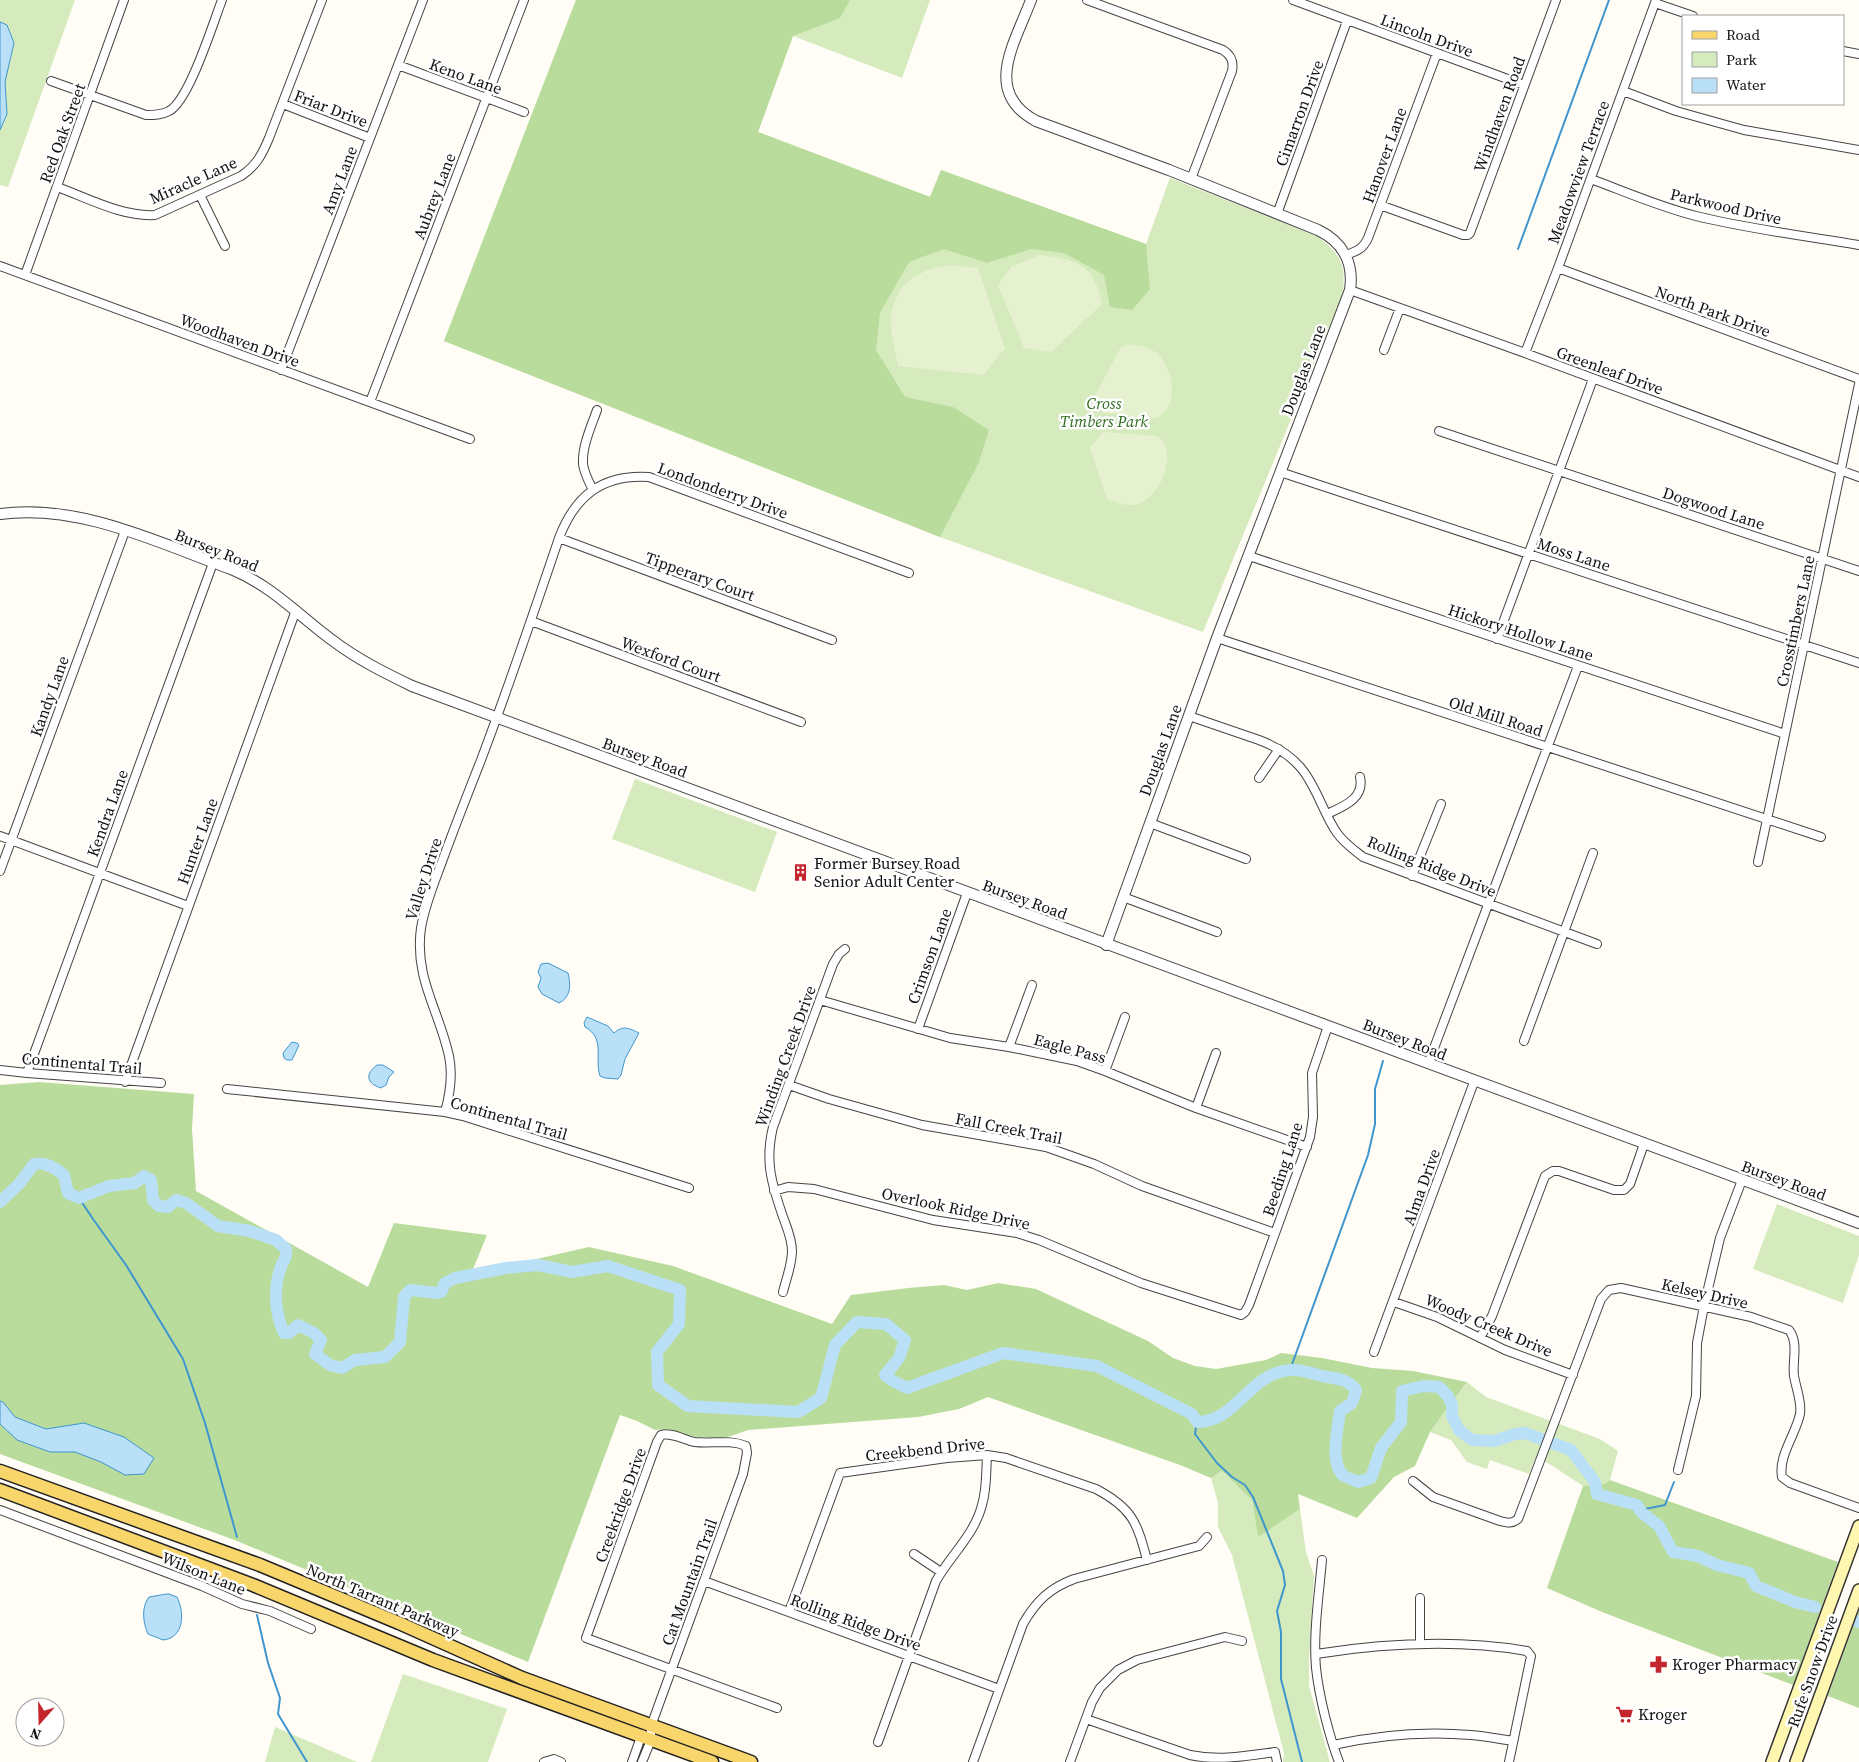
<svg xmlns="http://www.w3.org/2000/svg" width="1859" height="1762" font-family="'Source Serif 4',serif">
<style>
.green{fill:#d5ebbd}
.forest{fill:#b9dc9c}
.pitch{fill:#e6f2cf}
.water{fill:#b9e0f7;stroke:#3f96cf}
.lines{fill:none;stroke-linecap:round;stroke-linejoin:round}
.stream{stroke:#3f96cf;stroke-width:2}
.river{stroke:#b9e0f7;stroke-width:12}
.minor-casing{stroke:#444;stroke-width:10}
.tertiary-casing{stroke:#444;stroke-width:12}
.secondary-casing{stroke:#333;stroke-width:14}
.primary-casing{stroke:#222;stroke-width:15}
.minor{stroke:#fff;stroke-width:8}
.tertiary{stroke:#fff;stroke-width:10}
.secondary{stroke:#fff6b0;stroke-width:11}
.primary{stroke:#f9d66b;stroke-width:12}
.labels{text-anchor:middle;stroke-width:5;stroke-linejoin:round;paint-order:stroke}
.street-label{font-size:16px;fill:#111;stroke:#fff}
.park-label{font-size:16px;font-style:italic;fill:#2f6b1f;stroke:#fff}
.poi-label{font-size:16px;fill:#111;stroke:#fff;text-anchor:start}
</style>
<rect width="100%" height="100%" fill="#fffdf5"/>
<!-- green -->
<path class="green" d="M 0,0 L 75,0 L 8,187 L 0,185 Z
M 576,0 L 930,0 L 902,78 L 793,36 L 758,132 L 930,197 L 941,170 L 1146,244 L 1170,178 L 1317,236 C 1341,254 1347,266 1342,296 L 1203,632 L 940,537 L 444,341 Z
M 635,779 L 777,832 L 755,892 L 612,839 Z
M 1777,1204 L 1859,1236 L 1859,1255 L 1843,1303 L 1753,1269 Z
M 1467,1382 L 1486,1397 L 1600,1439 L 1618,1451 L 1610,1480 L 1604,1484 L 1583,1486 L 1548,1463 L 1535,1458 L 1529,1474 L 1490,1460 L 1487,1469 L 1467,1462 L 1451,1440 L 1430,1432 Z
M 1222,1471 L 1252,1500 L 1258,1536 L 1300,1509 L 1306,1552 L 1314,1576 L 1309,1660 L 1309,1686 L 1330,1762 L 1283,1762 L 1284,1753 L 1232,1555 L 1218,1527 L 1218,1503 L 1211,1478 Z
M 403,1674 L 507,1709 L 488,1762 L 371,1762 Z
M 275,1727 L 357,1762 L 265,1762 Z"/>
<!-- forest -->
<path class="forest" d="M 576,0 L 850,0 L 840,18 L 793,36 L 758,132 L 930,197 L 941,170 L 1146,244 L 1150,289 L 1132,310 L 1110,307 L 1104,275 L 1064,253 L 1031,249 L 987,263 L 944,249 L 909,262 L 880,313 L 876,350 L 905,397 L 953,407 L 989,430 L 979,462 L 940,537 L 444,341 Z
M 39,1082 L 194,1094 L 192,1129 L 196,1191 L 368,1287 L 394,1223 L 487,1235 L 471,1274 L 589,1247 L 673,1266 L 832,1324 L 851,1295 L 908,1288 L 944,1285 L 967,1290 L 998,1283 L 1036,1289 L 1148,1341 L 1173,1358 L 1195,1366 L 1216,1369 L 1266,1360 L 1281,1353 L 1322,1358 L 1372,1368 L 1413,1371 L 1467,1382 L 1430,1432 L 1415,1466 L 1394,1477 L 1357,1518 L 1298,1494 L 1300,1509 L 1258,1537 L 1252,1500 L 1222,1471 L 1211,1478 L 1180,1465 L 988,1397 L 959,1409 L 918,1417 L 748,1430 L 728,1437 L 698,1437 L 681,1434 L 669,1429 L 655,1430 L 637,1421 L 620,1415 L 528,1662 L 237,1541 L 0,1454 L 0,1085 Z
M 1610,1480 L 1838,1562 L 1793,1685 L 1602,1612 L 1547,1588 L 1583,1486 L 1604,1484 Z
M 1859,1610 L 1859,1708 L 1828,1696 Z"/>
<!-- pitch -->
<path class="pitch" d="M 1040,255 C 1078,260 1094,264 1102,304 L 1051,352 L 1024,348 L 998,285 L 1012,266 Z
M 952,265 L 978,268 L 1005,348 L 984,375 L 898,366 C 896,351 890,334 891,319 C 893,284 920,268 952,265 Z
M 1132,344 C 1137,346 1143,346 1148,348 C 1168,356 1178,387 1168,407 C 1166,411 1161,415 1157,418 L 1103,413 L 1094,397 L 1121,347 Z
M 1103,432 L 1157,436 C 1160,439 1164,442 1165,445 C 1173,467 1157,500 1134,505 C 1125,506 1115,502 1107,499 L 1090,448 Z"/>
<!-- water -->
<path class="water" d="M 0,22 L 7,25 L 14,43 L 5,82 L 7,114 L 0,130 Z
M 548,963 L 568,973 C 571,985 571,997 559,1003 L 542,994 L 538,987 L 541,978 L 538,972 L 541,964 Z
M 587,1017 L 608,1026 L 614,1033 C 623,1025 629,1028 639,1033 L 625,1059 L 621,1075 L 618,1079 L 605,1078 L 600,1076 C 594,1057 606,1039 585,1027 L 584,1023 Z
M 292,1042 L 297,1043 L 299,1045 L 292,1060 L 287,1060 L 284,1058 L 283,1053 Z
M 377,1065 L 383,1065 L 394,1072 L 389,1077 L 386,1085 L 381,1088 C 366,1083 365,1074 377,1065 Z
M 0,1401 L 3,1402 L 15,1417 L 46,1429 L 84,1423 L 124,1437 L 154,1458 L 144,1474 L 125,1475 L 101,1462 L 75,1452 L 50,1452 L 17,1440 L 0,1424 Z
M 166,1594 L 169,1594 L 177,1597 C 185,1613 184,1638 163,1640 L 148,1634 C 143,1623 141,1607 149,1597 Z"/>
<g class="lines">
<!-- stream -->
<path class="stream" d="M 1518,249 L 1609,0
M 79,1198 L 93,1219 L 126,1265 L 183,1359 L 205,1423 L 237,1537
M 1290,1370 L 1368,1155 L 1375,1124 L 1375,1089 L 1383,1061
M 1197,1422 L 1195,1434 L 1198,1438 L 1217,1463 L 1232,1477 L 1245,1485 L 1253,1497 L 1283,1571 L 1285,1585 L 1277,1611 L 1281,1632 L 1281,1679 L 1302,1762
M 1640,1510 L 1665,1505 L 1674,1482
M 257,1615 L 268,1663 L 280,1698 L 278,1714 L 307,1762"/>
<!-- river -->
<path class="river" d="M 0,1202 L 19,1184 L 34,1164 C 46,1162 55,1168 64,1175 L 68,1193 L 79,1198 L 109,1186 L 135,1183 L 144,1176 L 151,1180 L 153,1200 L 159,1206 L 168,1207 L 176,1200 L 186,1203 L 218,1226 L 250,1231 L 276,1240 L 286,1249 C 287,1260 284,1258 281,1267 C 273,1288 275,1313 284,1333 L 289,1333 L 298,1325 L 314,1333 L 321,1340 L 315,1354 L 330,1365 L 342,1368 L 355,1360 L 385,1357 L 400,1342 L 404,1297 L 410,1290 L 437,1293 L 441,1292 L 445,1283 L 455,1278 L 506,1268 L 538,1265 L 572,1272 L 608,1266 L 680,1290 L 679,1324 L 657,1352 L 658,1385 L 688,1406 L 798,1412 L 821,1398 L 835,1345 L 857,1322 L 886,1324 L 905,1340 L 899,1358 L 885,1375 L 893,1381 L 907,1388 L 1003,1353 L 1097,1366 L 1192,1414 L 1197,1422 C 1237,1422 1250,1371 1292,1370 C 1302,1369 1312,1374 1322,1376 C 1336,1379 1347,1378 1356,1390 L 1352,1403 L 1340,1411 C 1338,1427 1329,1464 1344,1476 C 1348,1478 1354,1480 1358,1482 L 1371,1478 L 1381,1448 L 1401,1422 L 1402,1391 L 1424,1386 L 1439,1387 L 1448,1396 L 1452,1405 L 1452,1416 L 1459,1430 L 1472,1440 L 1494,1441 L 1515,1434 L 1525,1433 L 1571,1450 L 1595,1482 L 1597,1494 L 1637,1505 L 1641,1512 L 1659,1526 L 1673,1552 L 1698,1556 L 1717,1565 L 1749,1573 L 1756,1586 L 1795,1602 L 1815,1607
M 1857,1621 L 1859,1622"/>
<defs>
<path id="minor" d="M 1087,0 L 1223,50 C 1231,55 1234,61 1232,71 L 1191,179
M 1293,0 L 1524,85
M 1655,3 L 1693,16
M 1843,51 L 1859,54
M 398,65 L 524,112
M 51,81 L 146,115 C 154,115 162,115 169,111 C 189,101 213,23 222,0
M 1623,91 L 1676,111 L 1744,130 L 1859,150
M 283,104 L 370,138
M 1591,179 C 1626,192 1660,207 1696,216 C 1749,229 1805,236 1859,245
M 57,187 C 88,198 122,217 155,215 L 241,176 C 256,166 262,155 269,138 L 322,0
M 200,195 L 225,246
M 1380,205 L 1463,235 L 1468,235 L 1470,233 L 1556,0
M 1277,214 L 1347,21
M 1346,255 C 1357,251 1363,249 1368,238 L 1437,53
M 0,266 L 470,439
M 1558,268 L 1859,379
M 25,275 L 124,0
M 1350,290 L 1525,353 L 1859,477
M 1384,350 L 1400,308
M 1525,353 L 1558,268 L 1656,0
M 281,370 L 423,0
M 370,402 L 524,0
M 1439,431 L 1859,571
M 1280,472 L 1859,663
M 593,490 C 589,482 584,473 583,464 C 582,446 591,427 597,410
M 559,538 L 832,640
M 1249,556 L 1785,734
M 531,621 L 801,722
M 1217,638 L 1821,837
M 1497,639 L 1593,379
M 1189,716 L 1259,740 C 1275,746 1290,755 1301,768 C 1317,787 1323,813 1337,833 C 1344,843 1354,850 1363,857 L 1597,944
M 1259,778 L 1279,749
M 1327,814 C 1342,807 1365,799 1360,777
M 1150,823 L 1246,859
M 0,836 L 188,906
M 1758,862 L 1859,384
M 0,871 L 125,531
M 1412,876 L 1441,804
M 1123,897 L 1217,932
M 820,1000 L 950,1038 L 1009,1047 L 1077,1061 L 1105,1071 L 1196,1108 L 1307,1147
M 918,1029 L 967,893
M 1524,1041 L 1593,853
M 1009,1047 L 1032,985
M 1428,1064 L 1578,666
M 0,1070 L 27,1073 L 161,1083
M 1105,1071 L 1125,1017
M 27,1073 L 213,563
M 125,1082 L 296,610
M 789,1085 L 829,1099 L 922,1125 L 1046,1147 L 1094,1164 L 1142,1186 L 1275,1233
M 227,1089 L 445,1112 L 463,1116 L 689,1188
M 1196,1108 L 1216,1053
M 445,1112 C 450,1094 453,1075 449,1056 C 439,1010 414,978 421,928 C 425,904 435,881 443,859 C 455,826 468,793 481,760 C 509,686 534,612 559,538 C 575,496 602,474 649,477 L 909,573
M 774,1191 L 788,1187 L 814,1189 L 933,1220 L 1017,1233 L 1039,1240 L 1141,1283 L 1241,1315 L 1245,1312 L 1249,1305 L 1310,1137 L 1313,1117 L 1312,1073 L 1328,1026
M 783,1292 C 786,1279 792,1265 792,1251 C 792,1238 786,1226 782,1214 C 771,1182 765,1160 773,1127 L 833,964 L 839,954 L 845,949
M 1394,1302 L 1437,1317 L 1505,1350 L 1573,1375
M 1480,1338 L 1492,1316 L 1545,1176 L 1553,1171 L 1559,1171 L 1614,1190 L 1624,1190 L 1630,1184 L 1644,1144
M 1374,1352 L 1474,1082
M 1678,1470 L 1696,1396 L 1697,1343 L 1704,1306 L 1720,1238 L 1742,1180
M 1413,1481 L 1433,1497 L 1500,1521 C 1507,1523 1512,1524 1518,1519 L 1601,1299 L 1609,1290 L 1621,1288 L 1751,1317 L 1789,1330 C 1799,1343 1792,1361 1794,1376 C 1796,1388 1802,1402 1800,1414 C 1796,1434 1778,1456 1782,1477 L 1790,1483 L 1859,1508
M 0,1510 L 202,1586 L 242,1604 L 270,1611 L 311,1629
M 914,1554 L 941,1572
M 1322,1560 C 1319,1595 1313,1633 1316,1668 C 1319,1696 1329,1736 1339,1762
M 704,1581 L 999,1689
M 1420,1598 L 1420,1643
M 789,1612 L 840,1473 L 947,1458 L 987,1455 L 1006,1458 L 1096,1489 C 1132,1508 1137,1522 1147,1560
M 1316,1654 C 1386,1643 1456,1639 1527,1651 L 1531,1656 L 1509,1762
M 1086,1719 L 1190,1755 C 1219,1761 1246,1756 1275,1752 L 1277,1762
M 878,1742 L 936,1581 C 950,1556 975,1534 982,1505 C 987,1489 986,1472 987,1455
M 1333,1745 C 1378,1735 1425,1731 1471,1735 C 1485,1736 1499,1739 1513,1741
M 544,1762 L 554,1759 L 561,1762
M 632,1762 L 642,1734
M 642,1762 L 651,1740 L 651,1726 L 743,1474 L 747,1453 L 746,1446 C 730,1439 712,1444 695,1442 C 684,1440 672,1432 661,1435 L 657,1442 L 586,1638 L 777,1708
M 973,1762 L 1023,1624 C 1036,1601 1050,1588 1074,1579 L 1199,1546 L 1207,1537
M 1070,1762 L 1092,1702 L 1100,1688 L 1118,1670 L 1137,1660 L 1225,1637 L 1242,1641"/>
<path id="tertiary" d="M 1031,0 C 1015,43 982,92 1036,121 L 1169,170 L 1318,230 C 1343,242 1354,263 1350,290 L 1217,638 L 1106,945
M 0,514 C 79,503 159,543 231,569 C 272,586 297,614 332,640 C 357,659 383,672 412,686 L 1859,1223"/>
<path id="secondary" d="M 1772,1762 L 1859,1526
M 1796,1762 L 1859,1590"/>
<path id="primary" d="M 0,1471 L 260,1565 L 399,1623 L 522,1678 L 751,1762
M 0,1490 L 253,1585 L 433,1660 L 712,1762"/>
</defs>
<!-- minor casing -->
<use href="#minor" class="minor-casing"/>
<!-- tertiary casing -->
<use href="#tertiary" class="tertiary-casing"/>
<!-- secondary casing -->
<use href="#secondary" class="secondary-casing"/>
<!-- primary casing -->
<use href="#primary" class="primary-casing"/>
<!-- minor -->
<use href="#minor" class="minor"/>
<!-- tertiary -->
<use href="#tertiary" class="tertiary"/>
<!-- secondary -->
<use href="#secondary" class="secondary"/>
<!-- primary -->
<use href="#primary" class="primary"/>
</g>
<!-- icons -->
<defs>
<symbol id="building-bare" viewBox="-9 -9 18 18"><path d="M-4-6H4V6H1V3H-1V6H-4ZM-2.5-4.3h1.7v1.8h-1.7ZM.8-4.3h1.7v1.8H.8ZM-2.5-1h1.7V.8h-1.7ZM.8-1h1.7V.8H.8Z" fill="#c4262e" stroke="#fff" stroke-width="2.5" paint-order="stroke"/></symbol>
<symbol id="pharmacy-bare" viewBox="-9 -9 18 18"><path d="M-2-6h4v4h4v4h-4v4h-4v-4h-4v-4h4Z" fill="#c4262e" stroke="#fff" stroke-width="2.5" paint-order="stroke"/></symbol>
<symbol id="supermarket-bare" viewBox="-9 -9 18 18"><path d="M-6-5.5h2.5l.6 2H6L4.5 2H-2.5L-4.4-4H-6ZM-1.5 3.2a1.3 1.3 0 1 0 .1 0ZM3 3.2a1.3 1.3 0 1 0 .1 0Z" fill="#c4262e" stroke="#fff" stroke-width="2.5" paint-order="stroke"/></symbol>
</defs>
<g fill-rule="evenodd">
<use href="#building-bare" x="788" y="860" width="25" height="25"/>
<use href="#pharmacy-bare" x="1646" y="1652" width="25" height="25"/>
<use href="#supermarket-bare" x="1612" y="1702" width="25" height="25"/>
</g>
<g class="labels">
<!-- street labels -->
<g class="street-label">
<text transform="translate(1427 35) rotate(20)" y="6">Lincoln Drive</text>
<text transform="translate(466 76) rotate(20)" y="6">Keno Lane</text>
<text transform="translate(331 108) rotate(21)" y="6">Friar Drive</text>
<text transform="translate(1299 113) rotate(-70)" y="6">Cimarron Drive</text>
<text transform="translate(1499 114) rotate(-70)" y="6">Windhaven Road</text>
<text transform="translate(62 133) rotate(-70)" y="6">Red Oak Street</text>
<text transform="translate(1384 155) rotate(-70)" y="6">Hanover Lane</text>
<text transform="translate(1578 172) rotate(-70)" y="6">Meadowview Terrace</text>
<text transform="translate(193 180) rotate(-24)" y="6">Miracle Lane</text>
<text transform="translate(339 180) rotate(-69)" y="6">Amy Lane</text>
<text transform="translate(434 196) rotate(-69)" y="6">Aubrey Lane</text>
<text transform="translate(1726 206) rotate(13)" y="6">Parkwood Drive</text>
<text transform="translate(1713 311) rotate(20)" y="6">North Park Drive</text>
<text transform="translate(240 340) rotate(20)" y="6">Woodhaven Drive</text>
<text transform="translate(1303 370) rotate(-69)" y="6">Douglas Lane</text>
<text transform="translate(1610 370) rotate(20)" y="6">Greenleaf Drive</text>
<text transform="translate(723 490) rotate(20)" y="6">Londonderry Drive</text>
<text transform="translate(1714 508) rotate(18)" y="6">Dogwood Lane</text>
<text transform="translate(217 550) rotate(22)" y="6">Bursey Road</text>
<text transform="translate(1574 554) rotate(18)" y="6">Moss Lane</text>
<text transform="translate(700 576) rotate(20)" y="6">Tipperary Court</text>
<text transform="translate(1795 621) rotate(-78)" y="6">Crosstimbers Lane</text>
<text transform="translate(1521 632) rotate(18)" y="6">Hickory Hollow Lane</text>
<text transform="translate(671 659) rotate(20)" y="6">Wexford Court</text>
<text transform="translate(49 696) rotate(-70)" y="6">Kandy Lane</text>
<text transform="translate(1496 716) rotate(18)" y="6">Old Mill Road</text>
<text transform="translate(1160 750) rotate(-70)" y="6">Douglas Lane</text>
<text transform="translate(645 757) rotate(20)" y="6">Bursey Road</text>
<text transform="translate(107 813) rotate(-70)" y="6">Kendra Lane</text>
<text transform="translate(197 841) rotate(-70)" y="6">Hunter Lane</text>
<text transform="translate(1432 866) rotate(22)" y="6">Rolling Ridge Drive</text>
<text transform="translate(423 879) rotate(-72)" y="6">Valley Drive</text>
<text transform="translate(1025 899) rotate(20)" y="6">Bursey Road</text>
<text transform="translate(929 956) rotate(-70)" y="6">Crimson Lane</text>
<text transform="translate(1405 1039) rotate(21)" y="6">Bursey Road</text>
<text transform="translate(1070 1048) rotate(15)" y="6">Eagle Pass</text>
<text transform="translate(785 1056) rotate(-70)" y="6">Winding Creek Drive</text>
<text transform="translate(82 1063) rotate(5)" y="6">Continental Trail</text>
<text transform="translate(509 1118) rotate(16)" y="6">Continental Trail</text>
<text transform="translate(1009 1128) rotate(11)" y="6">Fall Creek Trail</text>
<text transform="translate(1282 1169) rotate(-72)" y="6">Beeding Lane</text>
<text transform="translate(1784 1180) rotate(20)" y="6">Bursey Road</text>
<text transform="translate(1421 1187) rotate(-70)" y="6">Alma Drive</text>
<text transform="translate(956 1208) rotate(12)" y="6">Overlook Ridge Drive</text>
<text transform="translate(1705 1293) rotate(13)" y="6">Kelsey Drive</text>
<text transform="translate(1489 1325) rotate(23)" y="6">Woody Creek Drive</text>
<text transform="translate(925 1449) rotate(-6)" y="6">Creekbend Drive</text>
<text transform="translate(620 1505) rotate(-70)" y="6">Creekridge Drive</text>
<text transform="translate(204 1573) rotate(22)" y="6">Wilson Lane</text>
<text transform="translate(689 1582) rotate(-70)" y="6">Cat Mountain Trail</text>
<text transform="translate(383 1600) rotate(23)" y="6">North Tarrant Parkway</text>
<text transform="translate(856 1622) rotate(20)" y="6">Rolling Ridge Drive</text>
<text transform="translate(1812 1671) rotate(-70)" y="6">Rufe Snow Drive</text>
</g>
<!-- park labels -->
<g class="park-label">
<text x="1104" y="409">Cross<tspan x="1104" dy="18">Timbers Park</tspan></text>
</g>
<!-- poi labels -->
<g class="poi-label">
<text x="814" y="869">Former Bursey Road<tspan x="814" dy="18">Senior Adult Center</tspan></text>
<text x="1672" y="1670">Kroger Pharmacy</text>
<text x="1638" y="1720">Kroger</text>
</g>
</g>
<!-- legend -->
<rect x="1682" y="15" width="162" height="90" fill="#ffffff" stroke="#a0a0a0"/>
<rect x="1692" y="31" width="25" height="8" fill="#f9d66b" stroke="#a0a0a0"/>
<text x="1726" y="40" font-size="15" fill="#111111">Road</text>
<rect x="1692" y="52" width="25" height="15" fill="#d5ebbd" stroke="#a0a0a0"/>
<text x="1726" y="65" font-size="15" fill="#111111">Park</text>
<rect x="1692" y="78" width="25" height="15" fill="#b9e0f7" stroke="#a0a0a0"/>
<text x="1726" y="90" font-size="15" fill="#111111">Water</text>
<!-- north arrow -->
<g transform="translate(40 1722) rotate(200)"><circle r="24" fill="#ffffff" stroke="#a0a0a0"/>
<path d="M0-4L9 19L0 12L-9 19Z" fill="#c4262e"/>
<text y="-8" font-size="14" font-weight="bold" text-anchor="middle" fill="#111111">N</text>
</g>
</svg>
